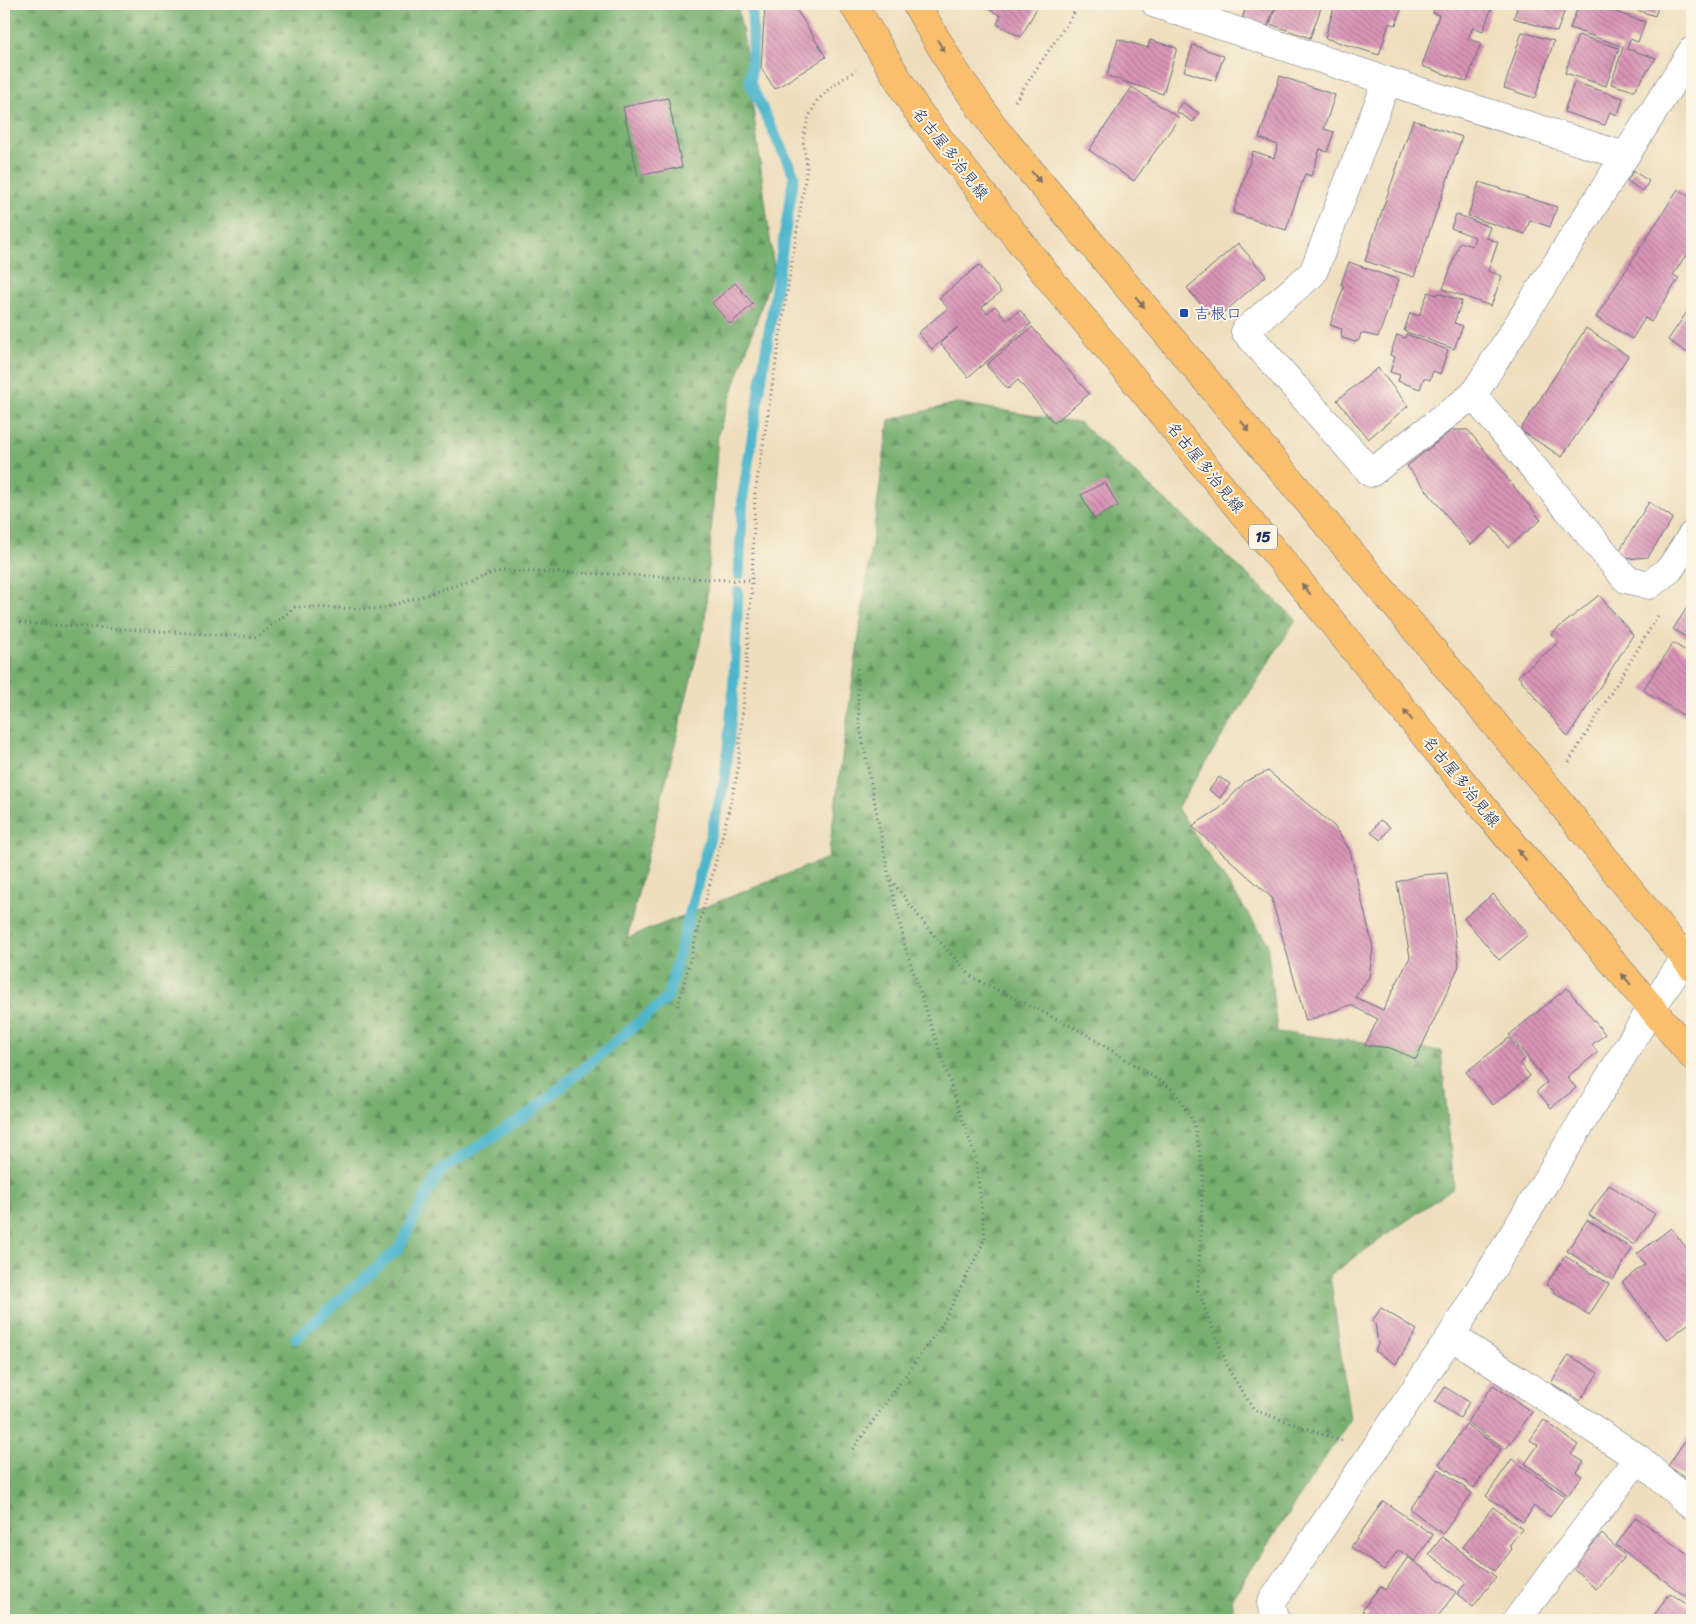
<svg xmlns="http://www.w3.org/2000/svg" width="1696" height="1624" font-family="Sriracha,'Klee One',sans-serif">
<style>
.forest{fill:url(#forest-firs);stroke:#486f66}
.lines{fill:none;stroke-linecap:round;stroke-linejoin:round}
.stream{stroke:#4eb6cc;stroke-width:11}
.building{fill:url(#building-back-hatch)}
.minor-casing{stroke:#656c7f;stroke-width:29}
.tertiary-casing{stroke:#656c7f;stroke-width:29}
.primary-casing{stroke:#656c7f;stroke-width:29}
.path{stroke:#656c7f;stroke-width:3;stroke-dasharray:1 4;stroke-linecap:butt}
.minor{stroke:#fff;stroke-width:28}
.tertiary{stroke:#fff;stroke-width:28}
.primary{stroke:#f9bf6d;stroke-width:28}
.oneway{fill:#7f7065}
.transit-dot{fill:#1a4fb4;stroke:#fcf5e5;stroke-width:2}
.labels{text-anchor:middle;stroke-width:4;stroke-linejoin:round;paint-order:stroke}
.shield{fill:#fcf5e5;stroke:#5e6a86;stroke-width:1}
.shield-label{font-size:15px;font-weight:bold;fill:#1b2f5e}
.street-label{font-size:16px;fill:#1b2f5e;stroke:#fcf5e5}
.transit-label{font-size:16px;fill:#164399;stroke:#fcf5e5;text-anchor:start}
</style>
<defs>
<pattern id="forest-firs" width="22" height="20" patternUnits="userSpaceOnUse" patternTransform="scale(1.25)"><rect width="22" height="20" fill="#76af6e"/><path d="M5 1l3.5 6h-7zM16 11l3.5 6h-7z" fill="#608f5e"/></pattern>
<pattern id="building-back-hatch" width="6" height="6" patternUnits="userSpaceOnUse" patternTransform="scale(1.25)"><rect width="6" height="6" fill="#d994b6"/><path d="M-1 5l2 2M0 0l6 6M5-1l2 2" fill="none" stroke="#af7997"/></pattern>
</defs>
<rect width="100%" height="100%" fill="#fcf5e5"/>
<filter id="ink" filterUnits="userSpaceOnUse"><feTurbulence type="fractalNoise" baseFrequency=".02" numOctaves="2"/><feDisplacementMap in="SourceGraphic" scale="10" xChannelSelector="R" yChannelSelector="G"/><feConvolveMatrix kernelMatrix="1 2 1 2 8 2 1 2 1" color-interpolation-filters="sRGB"/></filter>
<filter id="wash" filterUnits="userSpaceOnUse"><feTurbulence type="fractalNoise" baseFrequency=".0096" numOctaves="4" result="noise"/><feDisplacementMap in="SourceGraphic" scale="20" xChannelSelector="R" yChannelSelector="G"/><feGaussianBlur stdDeviation="1.12" result="paint"/><feColorMatrix in="noise" values="0 0 0 0 0 0 0 0 0 0 0 0 0 0 0 0 0 1.4 0 .05"/><feComposite in="paint" operator="in"/></filter>
<g filter="url(#wash)">
<rect width="100%" height="100%" fill="#eedebd"/>
<!-- forest -->
<path class="forest" d="M 4,4 L 737,4 L 744,40 L 774,269 L 718,434 L 705,622 L 627,938 L 828,858 L 889,420 L 957,403 L 1080,423 L 1296,619 L 1177,808 L 1267,942 L 1277,1032 L 1441,1051 L 1454,1187 L 1330,1275 L 1350,1420 L 1231,1600 L 1235,1620 L 4,1620 Z"/>
<g class="lines">
<!-- stream -->
<path class="stream" d="M 739,575 L 743,495 L 794,175 L 750,83 L 753,40 L 752,4
M 296,1338 L 398,1249 L 439,1172 L 531,1112 L 667,999 L 725,780 L 733,695 L 738,592"/>
</g>
<g id="blocks">
<!-- building -->
<path class="building" d="M 765,4 L 793,4 L 826,57 L 775,89 L 761,68 Z
M 984,4 L 1039,4 L 1021,37 L 997,24 L 1001,16 L 983,6 Z
M 1247,4 L 1276,4 L 1267,28 L 1242,19 Z
M 1277,4 L 1322,5 L 1310,38 L 1270,24 Z
M 1335,4 L 1403,4 L 1396,25 L 1389,23 L 1379,55 L 1325,38 Z
M 1436,4 L 1493,4 L 1483,31 L 1473,27 L 1468,39 L 1481,43 L 1467,82 L 1422,66 L 1439,15 L 1433,13 Z
M 1518,4 L 1567,4 L 1557,32 L 1514,18 Z
M 1579,4 L 1592,4 L 1645,22 L 1638,42 L 1630,39 L 1627,49 L 1656,58 L 1634,91 L 1611,84 L 1623,47 L 1570,28 Z
M 1618,4 L 1659,4 L 1655,16 Z
M 1522,32 L 1554,41 L 1535,98 L 1504,88 Z
M 1578,35 L 1619,48 L 1606,86 L 1565,73 Z
M 1118,39 L 1148,48 L 1150,40 L 1177,48 L 1163,94 L 1107,76 Z
M 1193,45 L 1224,56 L 1215,81 L 1184,71 Z
M 1280,76 L 1335,95 L 1324,129 L 1334,132 L 1327,152 L 1320,149 L 1311,176 L 1305,174 L 1286,230 L 1233,213 L 1253,151 L 1274,158 L 1278,145 L 1259,138 Z
M 1574,82 L 1623,98 L 1618,115 L 1610,112 L 1605,125 L 1564,112 Z
M 1132,87 L 1179,118 L 1134,181 L 1089,150 Z
M 668,98 L 682,167 L 638,176 L 623,107 Z
M 1182,102 L 1199,113 L 1193,122 L 1176,111 Z
M 1413,120 L 1462,137 L 1414,277 L 1365,261 Z
M 1633,171 L 1649,181 L 1643,191 L 1627,181 Z
M 1479,182 L 1557,207 L 1550,227 L 1530,220 L 1525,234 L 1468,216 Z
M 1678,189 L 1692,198 L 1692,257 L 1691,259 L 1685,256 L 1673,275 L 1679,278 L 1651,322 L 1645,318 L 1632,339 L 1596,317 Z
M 1456,214 L 1490,227 L 1486,238 L 1498,242 L 1488,271 L 1502,276 L 1491,306 L 1443,289 L 1460,242 L 1472,246 L 1475,237 L 1451,228 Z
M 1238,243 L 1266,276 L 1215,320 L 1187,288 Z
M 1349,262 L 1399,280 L 1378,337 L 1361,333 L 1359,340 L 1355,342 L 1342,338 L 1341,333 L 1342,329 L 1330,325 L 1344,286 L 1341,284 Z
M 979,265 L 1001,292 L 982,307 L 987,313 L 995,306 L 1007,320 L 1020,310 L 1031,324 L 968,377 L 940,343 L 958,327 L 932,349 L 918,333 L 948,308 L 939,298 Z
M 735,283 L 753,304 L 730,324 L 712,303 Z
M 1428,292 L 1437,295 L 1438,293 L 1462,301 L 1454,323 L 1463,326 L 1454,349 L 1404,331 L 1410,313 L 1419,316 Z
M 1691,306 L 1692,307 L 1692,356 L 1668,340 Z
M 1032,327 L 1089,394 L 1054,423 L 1018,380 L 1008,389 L 986,365 Z
M 1586,328 L 1628,356 L 1562,457 L 1520,430 Z
M 1406,334 L 1448,350 L 1440,374 L 1433,371 L 1430,380 L 1424,378 L 1420,389 L 1398,381 L 1400,375 L 1390,372 L 1395,357 L 1390,355 L 1397,335 L 1405,338 Z
M 1378,368 L 1408,406 L 1368,439 L 1337,400 Z
M 1452,430 L 1468,430 L 1541,520 L 1508,547 L 1492,527 L 1470,545 L 1407,466 Z
M 1105,482 L 1118,506 L 1094,519 L 1081,495 Z
M 1649,502 L 1673,518 L 1648,557 L 1626,559 L 1618,553 Z
M 1599,595 L 1633,635 L 1568,737 L 1518,676 L 1558,643 L 1551,634 Z
M 1692,600 L 1692,641 L 1673,629 Z
M 1673,643 L 1692,655 L 1692,721 L 1643,690 Z
M 1268,771 L 1334,826 L 1350,851 L 1373,948 L 1369,977 L 1355,997 L 1383,1010 L 1410,957 L 1397,882 L 1421,875 L 1447,873 L 1459,966 L 1416,1059 L 1390,1048 L 1365,1045 L 1378,1019 L 1350,1005 L 1306,1021 L 1271,897 L 1192,826 L 1219,809 L 1246,781 Z
M 1219,777 L 1230,784 L 1220,798 L 1209,790 Z
M 1380,820 L 1390,827 L 1381,840 L 1371,833 Z
M 1493,894 L 1528,935 L 1499,960 L 1464,918 Z
M 1567,988 L 1605,1034 L 1592,1045 L 1598,1052 L 1567,1077 L 1576,1088 L 1551,1108 L 1537,1091 L 1547,1082 L 1509,1035 Z
M 1509,1038 L 1525,1059 L 1520,1063 L 1530,1076 L 1493,1105 L 1466,1072 Z
M 1609,1185 L 1655,1214 L 1634,1245 L 1589,1215 Z
M 1587,1220 L 1632,1249 L 1613,1280 L 1567,1251 Z
M 1671,1228 L 1692,1255 L 1692,1321 L 1667,1340 L 1622,1282 L 1645,1264 L 1637,1254 Z
M 1565,1256 L 1609,1284 L 1589,1315 L 1554,1292 L 1555,1290 L 1546,1285 Z
M 1381,1308 L 1417,1330 L 1396,1364 L 1375,1351 L 1378,1344 L 1375,1323 L 1372,1321 Z
M 1569,1355 L 1598,1373 L 1580,1401 L 1551,1383 Z
M 1493,1385 L 1532,1412 L 1506,1449 L 1467,1422 Z
M 1445,1387 L 1469,1402 L 1460,1418 L 1435,1402 Z
M 1544,1420 L 1578,1445 L 1571,1454 L 1584,1462 L 1576,1472 L 1582,1476 L 1568,1495 L 1525,1464 L 1538,1445 L 1530,1440 Z
M 1466,1424 L 1501,1449 L 1474,1488 L 1439,1464 Z
M 1692,1430 L 1692,1482 L 1668,1466 Z
M 1512,1459 L 1565,1496 L 1550,1517 L 1534,1506 L 1523,1522 L 1486,1496 Z
M 1439,1469 L 1472,1493 L 1443,1534 L 1410,1509 Z
M 1383,1501 L 1433,1535 L 1415,1561 L 1398,1550 L 1384,1570 L 1351,1547 Z
M 1493,1507 L 1522,1529 L 1509,1546 L 1512,1549 L 1495,1571 L 1463,1547 Z
M 1636,1517 L 1692,1558 L 1692,1592 L 1688,1598 L 1616,1545 Z
M 1602,1534 L 1625,1556 L 1596,1589 L 1572,1567 Z
M 1442,1537 L 1496,1577 L 1473,1607 L 1457,1594 L 1466,1582 L 1429,1554 Z
M 1408,1557 L 1456,1592 L 1435,1620 L 1366,1620 L 1370,1616 L 1362,1611 L 1380,1586 L 1385,1590 Z
M 1670,1593 L 1692,1608 L 1692,1620 L 1651,1620 Z"/>
</g>
</g>
<g filter="url(#ink)">
<use href="#blocks" fill-opacity="0" stroke="#656c7f" stroke-width="1"/>
<g class="lines">
<defs>
<path id="minor" d="M 1156,4 L 1387,81 L 1625,156
M 1692,51 L 1473,395 L 1626,579 L 1649,585 L 1670,569 L 1692,535
M 1387,81 L 1313,273 L 1245,331 L 1371,473 L 1473,395
M 1276,1620 L 1271,1603 L 1451,1336 L 1638,1458 L 1692,1506
M 1517,1620 L 1638,1458"/>
<path id="tertiary" d="M 1451,1336 L 1651,1009 L 1692,948"/>
<path id="primary" d="M 853,4 L 916,109 L 1044,272 L 1135,381 L 1510,840 L 1692,1056
M 916,4 L 955,71 L 996,130 L 1551,791 L 1692,967"/>
</defs>
<!-- minor casing -->
<use href="#minor" class="minor-casing"/>
<!-- tertiary casing -->
<use href="#tertiary" class="tertiary-casing"/>
<!-- primary casing -->
<use href="#primary" class="primary-casing"/>
<!-- path -->
<path class="path" d="M 1015,101 L 1080,4
M 20,623 L 257,637 L 295,607 L 381,609 L 501,571 L 607,574 L 752,581
M 1569,762 L 1658,616
M 891,880 L 931,932 L 973,978 L 1081,1031 L 1174,1090 L 1194,1123 L 1203,1172 L 1198,1291 L 1230,1372 L 1254,1410 L 1342,1441
M 678,1006 L 726,822 L 737,775 L 744,698 L 752,581 L 755,494 L 807,167 L 803,139 L 809,116 L 817,101 L 830,88 L 856,70
M 853,1449 L 943,1323 L 985,1239 L 976,1160 L 906,950 L 889,877 L 859,721 L 857,667"/>
<!-- minor -->
<use href="#minor" class="minor"/>
<!-- tertiary -->
<use href="#tertiary" class="tertiary"/>
<!-- primary -->
<use href="#primary" class="primary"/>
</g>
<!-- one-way arrows -->
<defs><path id="oneway-solid" d="M-6-.8H1V-3.2L6.5 0L1 3.2V.8H-6Z" transform="scale(1.25)"/></defs>
<g class="oneway">
<use href="#oneway-solid" transform="translate(941 46) rotate(60)"/>
<use href="#oneway-solid" transform="translate(1036 177) rotate(50)"/>
<use href="#oneway-solid" transform="translate(1140 302) rotate(50)"/>
<use href="#oneway-solid" transform="translate(1245 426) rotate(50)"/>
<use href="#oneway-solid" transform="translate(1306 589) rotate(-129)"/>
<use href="#oneway-solid" transform="translate(1408 715) rotate(-129)"/>
<use href="#oneway-solid" transform="translate(1522 855) rotate(-130)"/>
<use href="#oneway-solid" transform="translate(1626 979) rotate(-130)"/>
</g>
</g>
<!-- markers -->
<rect class="transit-dot" x="1179" y="308" width="10" height="10" rx="2.5"/>
<g class="labels">
<!-- shield labels -->
<rect class="shield" x="1249" y="524.5" width="28" height="25" rx="4"/>
<g class="shield-label">
<text x="1263" y="542">15</text>
</g>
<!-- street labels -->
<g class="street-label">
<text transform="translate(951 153) rotate(52)" y="6">名古屋多治見線</text>
<text transform="translate(1206 467) rotate(51)" y="6">名古屋多治見線</text>
<text transform="translate(1462 781) rotate(51)" y="6">名古屋多治見線</text>
</g>
<!-- transit labels -->
<g class="transit-label">
<text x="1194" y="319">吉根口</text>
</g>
</g>
<!-- margin -->
<rect width="1696" height="1624" fill="none" stroke="#fcf5e5" stroke-width="20"/>
</svg>
